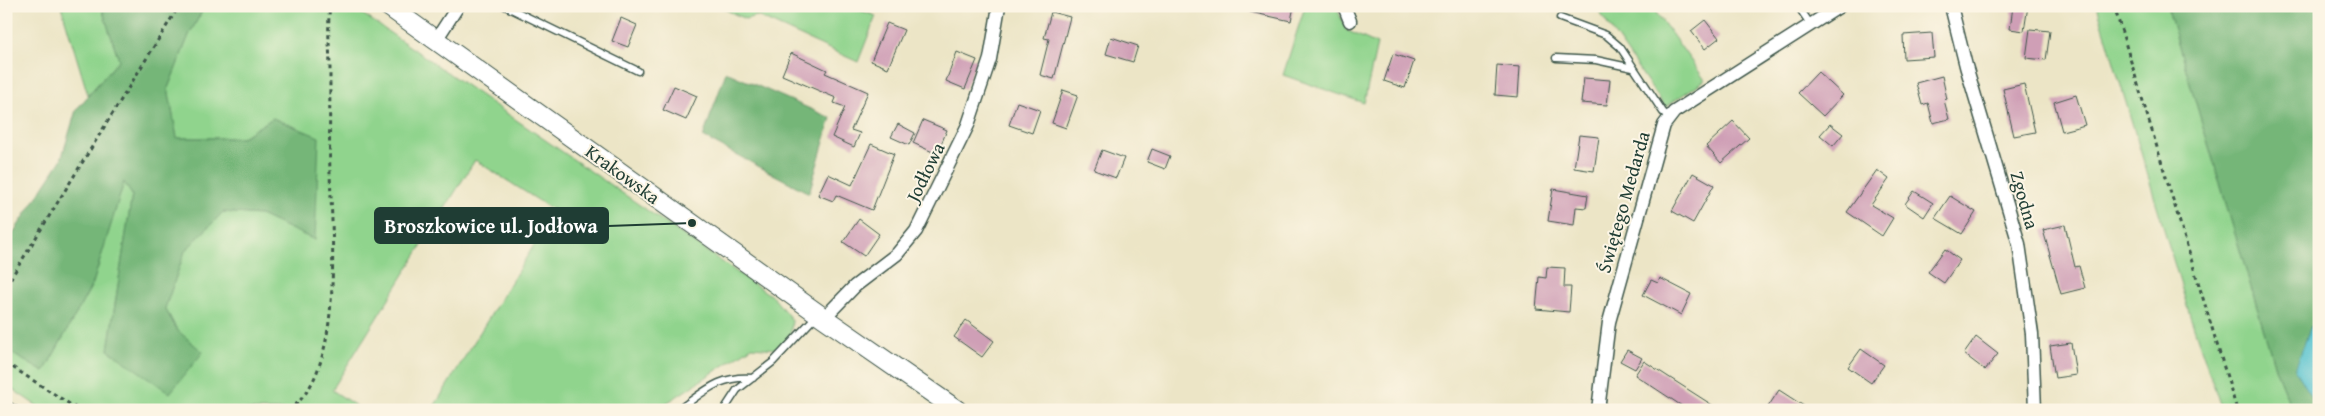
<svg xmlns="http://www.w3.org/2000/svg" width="2325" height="416" font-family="'Gentium Book Plus',serif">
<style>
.green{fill:#90d48d;stroke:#588860}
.forest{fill:#74b678;stroke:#4a7a56}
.water{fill:#57c3d0;stroke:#3b8082}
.building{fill:#cf9fb6}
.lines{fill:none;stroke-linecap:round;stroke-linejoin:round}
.lane-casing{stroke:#3e564a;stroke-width:9}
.street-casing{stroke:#3e564a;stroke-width:15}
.secondary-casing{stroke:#3e564a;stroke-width:21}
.path{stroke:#3e564a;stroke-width:3;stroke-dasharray:4 4;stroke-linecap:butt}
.lane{stroke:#fff;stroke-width:6}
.street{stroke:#fff;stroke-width:12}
.secondary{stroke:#fff;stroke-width:19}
.rail-casing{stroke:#1f3d34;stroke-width:5.5}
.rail{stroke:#fcf5e5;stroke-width:4;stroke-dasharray:11;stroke-linecap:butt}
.labels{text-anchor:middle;stroke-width:4;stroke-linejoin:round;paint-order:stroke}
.street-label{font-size:19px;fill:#1f3d34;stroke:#fcf5e5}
.leader{fill:none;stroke:#1f3d34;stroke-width:2}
.callout-dot{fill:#1f3d34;stroke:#fcf5e5;stroke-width:2}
.callout{fill:#1f3d34;stroke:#1f3d34;stroke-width:2}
.callout-label{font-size:20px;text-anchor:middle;font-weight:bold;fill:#fff}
</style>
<rect width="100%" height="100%" fill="#fcf5e5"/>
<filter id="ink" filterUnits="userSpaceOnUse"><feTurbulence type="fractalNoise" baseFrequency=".02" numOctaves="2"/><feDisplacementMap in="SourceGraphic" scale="10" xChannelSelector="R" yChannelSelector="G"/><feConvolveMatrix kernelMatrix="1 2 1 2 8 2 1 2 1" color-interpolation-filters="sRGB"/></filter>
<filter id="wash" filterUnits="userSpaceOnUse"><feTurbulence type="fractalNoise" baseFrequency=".0096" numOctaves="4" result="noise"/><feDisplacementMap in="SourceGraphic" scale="20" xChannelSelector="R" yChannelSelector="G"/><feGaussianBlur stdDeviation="1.12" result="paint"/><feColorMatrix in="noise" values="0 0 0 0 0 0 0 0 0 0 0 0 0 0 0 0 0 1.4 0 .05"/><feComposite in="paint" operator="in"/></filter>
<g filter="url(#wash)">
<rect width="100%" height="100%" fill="#ece5c6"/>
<!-- green -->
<path class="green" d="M 61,6 L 101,6 L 119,60 L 88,95 Z
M 205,6 L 351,6 L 773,297 L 792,320 L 790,339 L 776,349 L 752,347 L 656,410 L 432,410 L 555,211 L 475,160 L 332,390 L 362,410 L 43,410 L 6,385 L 6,350 L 44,372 L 93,283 L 124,182 L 132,195 L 108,350 L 202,352 L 177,330 L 165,308 L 185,251 L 223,212 L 260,215 L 315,240 L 273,118 L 241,138 L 177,138 L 168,88 L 189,35 Z
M 718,6 L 849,6 L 876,16 L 858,62 L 757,16 L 745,19 Z
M 1305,6 L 1336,6 L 1346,30 L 1377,44 L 1364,103 L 1283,75 Z
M 1595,6 L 1661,6 L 1655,11 L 1705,80 L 1665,107 Z
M 2097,6 L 2167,6 L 2276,371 L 2292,410 L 2222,410 L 2190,316 Z"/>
<!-- forest -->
<path class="forest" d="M 101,6 L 205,6 L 189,35 L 168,88 L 177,138 L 241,138 L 273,118 L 319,137 L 315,240 L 260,215 L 223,212 L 185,251 L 165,308 L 177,330 L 203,352 L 170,393 L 108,350 L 132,195 L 124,182 L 93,283 L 44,372 L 6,350 L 6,244 L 61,160 L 76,110 L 119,60 Z
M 2167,6 L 2319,6 L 2319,410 L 2292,410 L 2276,371 Z
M 726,72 L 831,118 L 809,193 L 703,137 Z"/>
<!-- water -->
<path class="water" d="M 2319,304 L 2319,400 L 2316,404 L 2295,369 Z"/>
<g id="blocks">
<!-- building -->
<path class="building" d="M 1250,6 L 1294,6 L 1291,21 L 1250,12 Z
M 2013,6 L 2028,6 L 2024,31 L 2010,29 Z
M 1051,12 L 1070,17 L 1054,79 L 1040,75 L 1049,39 L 1044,38 Z
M 621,18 L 637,25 L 628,47 L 612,41 Z
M 1705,20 L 1719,38 L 1705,49 L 1691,31 Z
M 887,23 L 904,30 L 888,68 L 871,61 Z
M 2030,29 L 2050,31 L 2046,60 L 2026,58 Z
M 1932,33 L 1934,57 L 1904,59 L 1903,35 Z
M 1111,37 L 1138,46 L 1133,62 L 1106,54 Z
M 957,52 L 977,60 L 965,89 L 946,81 Z
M 791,53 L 827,70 L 825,73 L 868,92 L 851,130 L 860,133 L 854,147 L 832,137 L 845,107 L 834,103 L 836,98 L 782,75 Z
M 1393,54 L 1414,61 L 1405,88 L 1384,81 Z
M 1497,65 L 1520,67 L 1518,97 L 1495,95 Z
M 1818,72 L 1843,95 L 1823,116 L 1798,93 Z
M 1942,76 L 1947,99 L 1944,100 L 1949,119 L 1933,123 L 1928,103 L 1922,105 L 1916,83 Z
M 1584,78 L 1610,80 L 1607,105 L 1581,103 Z
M 2024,84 L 2035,132 L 2014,136 L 2003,89 Z
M 674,86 L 697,96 L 686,120 L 663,110 Z
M 1063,90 L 1078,95 L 1066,128 L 1052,123 Z
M 2076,95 L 2085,125 L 2062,131 L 2054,102 Z
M 1017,102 L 1040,110 L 1032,133 L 1009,125 Z
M 923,120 L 947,130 L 937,154 L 913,143 Z
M 1733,121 L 1749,138 L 1721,163 L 1706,146 Z
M 898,124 L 915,133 L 909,145 L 891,137 Z
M 1830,124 L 1843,134 L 1833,146 L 1820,135 Z
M 1579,135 L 1599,137 L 1594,171 L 1574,168 Z
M 871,144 L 894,154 L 872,210 L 836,195 L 833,201 L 818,195 L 828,174 L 852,185 Z
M 1152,149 L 1170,156 L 1165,169 L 1147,162 Z
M 1102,150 L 1124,158 L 1116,178 L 1094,170 Z
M 1877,170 L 1889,179 L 1871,205 L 1893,218 L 1882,236 L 1847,212 Z
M 1693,173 L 1714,185 L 1693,223 L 1672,211 Z
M 1553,189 L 1588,195 L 1586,208 L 1576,207 L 1574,225 L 1548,221 Z
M 1914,191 L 1933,203 L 1924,217 L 1905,204 Z
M 1950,196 L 1976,212 L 1962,234 L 1935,218 Z
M 859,219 L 879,234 L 864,256 L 843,242 Z
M 2065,225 L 2075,267 L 2079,266 L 2085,288 L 2061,294 L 2043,230 Z
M 1945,249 L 1960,260 L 1944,283 L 1928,272 Z
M 1547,267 L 1565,268 L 1564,287 L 1571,287 L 1569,312 L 1536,309 L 1539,277 L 1546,278 Z
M 1660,278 L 1691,294 L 1681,315 L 1643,295 L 1651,280 L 1658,283 Z
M 966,320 L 994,341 L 982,357 L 954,337 Z
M 1976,337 L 1998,354 L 1985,370 L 1964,354 Z
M 2071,343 L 2076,375 L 2055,378 L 2050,346 Z
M 1861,349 L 1884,365 L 1871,383 L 1848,367 Z
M 1627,350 L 1642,358 L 1635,369 L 1620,361 Z
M 1644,361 L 1667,376 L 1720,410 L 1688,410 L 1635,375 Z
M 1779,390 L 1810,410 L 1766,410 Z"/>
</g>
</g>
<g filter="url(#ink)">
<use href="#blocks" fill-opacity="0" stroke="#3e564a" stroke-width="1"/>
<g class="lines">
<defs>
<path id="lane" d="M 505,6 L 638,71
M 1798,6 L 1811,25
M 1560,18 L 1606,35 L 1620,47 L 1663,112 L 1670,118
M 1556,58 L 1596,60 L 1633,68
M 678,410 C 704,392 719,375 753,378
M 724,410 L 737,390 L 773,362 L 817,315"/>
<path id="street" d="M 1344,6 L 1350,21
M 1951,6 L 1966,66 L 2019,244 L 2032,334 L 2035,410
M 436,40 L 458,6
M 824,318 L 855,286 L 897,254 L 916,231 L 968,125 L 990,59 L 999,6
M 1598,410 L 1609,322 L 1664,125 L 1674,112 L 1840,6"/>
<path id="secondary" d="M 388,6 L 824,318 L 957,410"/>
</defs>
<!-- lane casing -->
<use href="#lane" class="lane-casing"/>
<!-- street casing -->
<use href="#street" class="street-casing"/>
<!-- secondary casing -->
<use href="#secondary" class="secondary-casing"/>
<!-- path -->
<path class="path" d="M 2114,6 L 2237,410
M 6,286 L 179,6
M 6,363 L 79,410
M 288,410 C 345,376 332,231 330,174 C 329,140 330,105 330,71 C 330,50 327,27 330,6"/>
<!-- lane -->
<use href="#lane" class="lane"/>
<!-- street -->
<use href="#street" class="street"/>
<!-- secondary -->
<use href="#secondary" class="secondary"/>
<defs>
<path id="rail" d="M 6,402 L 19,410"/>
</defs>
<!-- rail casing -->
<use href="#rail" class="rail-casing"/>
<!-- rail -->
<use href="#rail" class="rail"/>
</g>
</g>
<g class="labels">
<!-- street labels -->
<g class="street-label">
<text transform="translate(925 172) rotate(-64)" y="7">Jodłowa</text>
<text transform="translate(623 174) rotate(36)" y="7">Krakowska</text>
<text transform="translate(2025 200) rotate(74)" y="7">Zgodna</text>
<text transform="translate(1623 202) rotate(-74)" y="7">Świętego Medarda</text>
</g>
</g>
<!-- callouts -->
<path class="leader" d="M692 223L608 226"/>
<circle class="callout-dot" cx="692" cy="223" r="5"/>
<rect class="callout" x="375" y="208" width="233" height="35" rx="5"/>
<g class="callout-label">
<text x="491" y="233">Broszkowice ul. Jodłowa</text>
</g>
<!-- margin -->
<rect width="2325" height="416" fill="none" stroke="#fcf5e5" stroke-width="25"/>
</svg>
